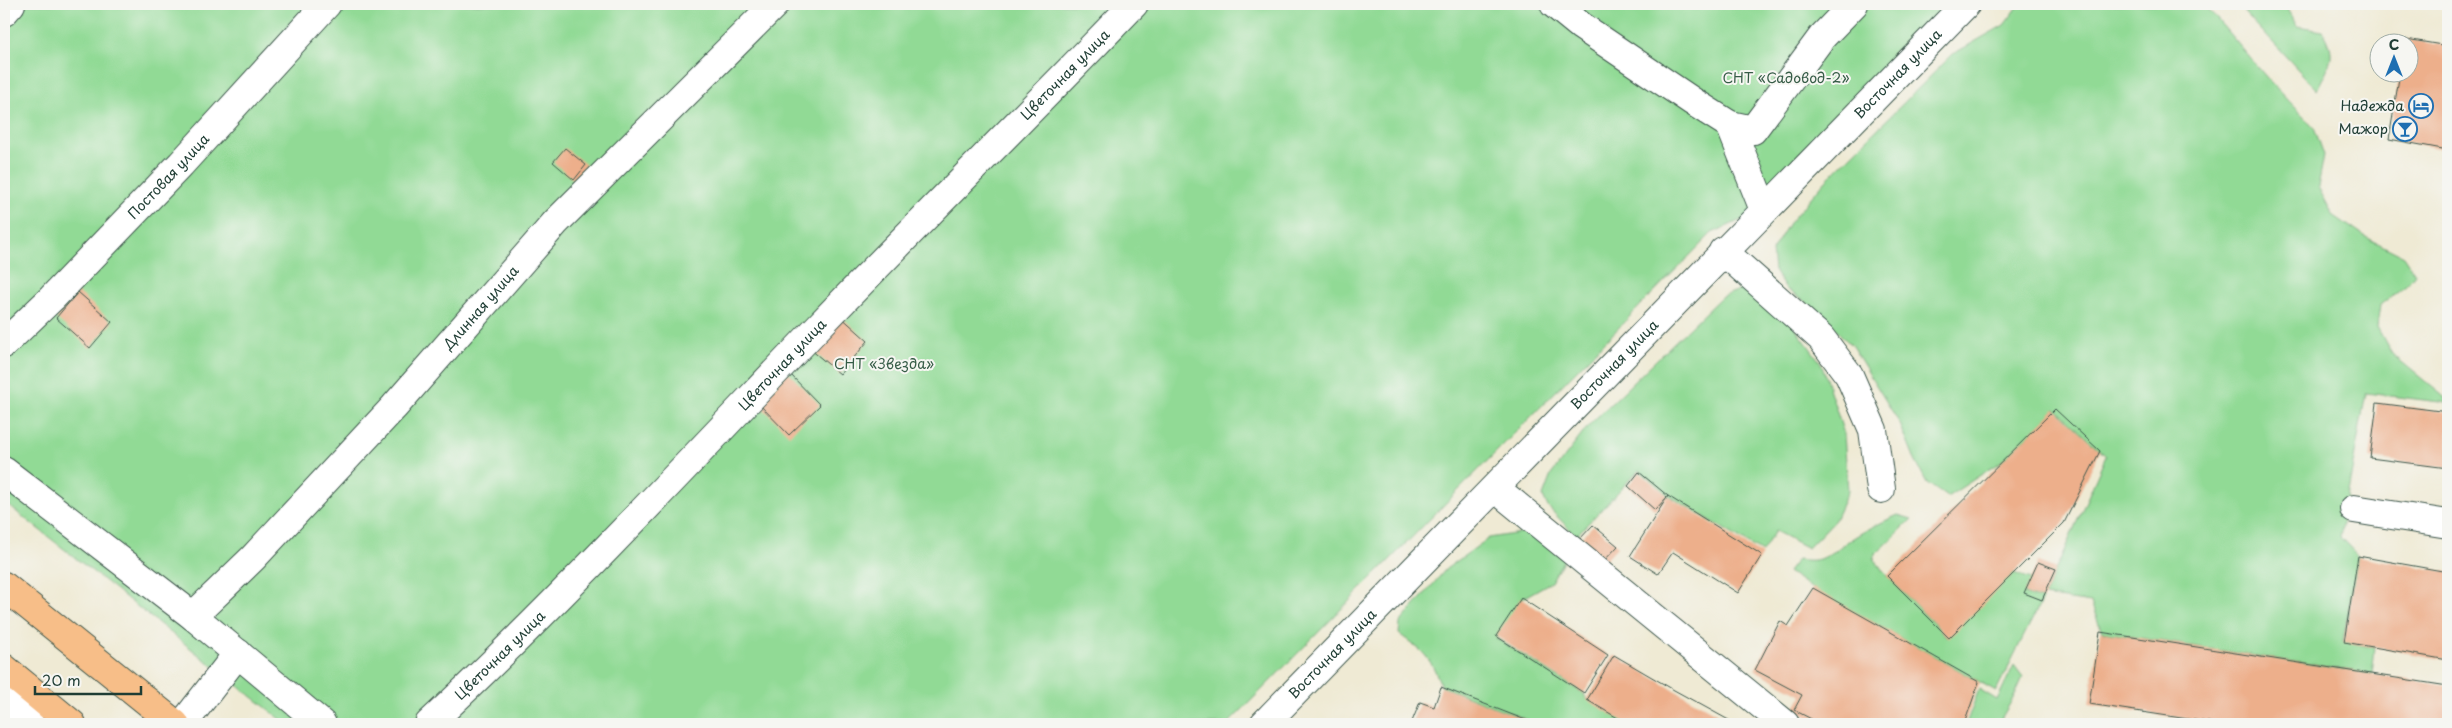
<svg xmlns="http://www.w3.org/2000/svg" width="2452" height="728" font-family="'Playpen Sans',sans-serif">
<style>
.green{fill:#91da95;stroke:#588c64}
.building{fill:#edaf8b}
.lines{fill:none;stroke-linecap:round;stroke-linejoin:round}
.minor-casing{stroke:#3e574c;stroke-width:30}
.major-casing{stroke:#3e574c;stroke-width:30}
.minor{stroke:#fff;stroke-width:28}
.major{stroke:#f7be88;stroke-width:28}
.labels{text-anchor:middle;stroke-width:4;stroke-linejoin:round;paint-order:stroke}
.street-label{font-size:14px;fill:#1f3d34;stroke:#f6f6f2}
.park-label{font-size:14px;fill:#365c47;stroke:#f6f6f2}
.poi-label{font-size:14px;fill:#1f3d34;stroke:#f6f6f2;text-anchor:end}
</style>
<rect width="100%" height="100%" fill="#f6f6f2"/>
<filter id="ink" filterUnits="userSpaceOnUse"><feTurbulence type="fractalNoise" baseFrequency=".02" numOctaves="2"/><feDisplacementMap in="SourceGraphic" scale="10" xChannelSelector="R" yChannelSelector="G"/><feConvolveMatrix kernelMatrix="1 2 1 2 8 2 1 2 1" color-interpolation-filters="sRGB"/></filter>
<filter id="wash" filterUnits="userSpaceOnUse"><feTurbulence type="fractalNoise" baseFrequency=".0096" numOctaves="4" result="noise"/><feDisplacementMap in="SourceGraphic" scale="20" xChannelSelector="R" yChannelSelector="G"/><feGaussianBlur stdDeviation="1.12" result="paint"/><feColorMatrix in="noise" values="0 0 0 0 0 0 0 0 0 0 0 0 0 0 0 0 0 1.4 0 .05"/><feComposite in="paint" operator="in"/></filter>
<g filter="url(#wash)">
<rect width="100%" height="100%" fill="#efead4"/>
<!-- green -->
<path class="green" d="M 4,4 L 1954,4 L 1764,210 L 1712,233 L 1228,724 L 287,724 L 4,502 Z
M 2020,4 L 2204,4 L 2268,79 L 2314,127 L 2324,155 L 2318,187 L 2333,215 L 2362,235 L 2403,256 L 2415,274 L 2407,284 L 2380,305 L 2377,327 L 2392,354 L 2448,400 L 2448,403 L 2366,393 L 2340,537 L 2358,556 L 2343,641 L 2375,648 L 2372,674 L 2102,632 L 2091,603 L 2044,596 L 2106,456 L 2056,409 L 2002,461 L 1947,497 L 1927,483 L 1914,458 L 1900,424 L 1852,346 L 1814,308 L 1785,288 L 1774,271 L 1772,251 L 1789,223 L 1826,180 L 1953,54 L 2004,25 Z
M 2237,4 L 2284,4 L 2297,26 L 2322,30 C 2339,56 2329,64 2317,90 Z
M 1742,289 L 1764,296 L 1794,326 L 1821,363 L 1844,434 L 1848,491 L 1835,520 L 1808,548 L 1775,531 L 1762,552 L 1668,495 L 1639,470 L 1576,536 L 1548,507 L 1543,496 L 1551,475 L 1590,424 L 1721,297 Z
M 1898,515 L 1912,519 L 1873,557 L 1886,575 L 1947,637 L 2014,573 L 2031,579 L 2024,594 L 2042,600 L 1996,691 L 1813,589 L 1788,572 L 1798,559 C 1824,564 1830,553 1850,540 C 1865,530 1882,522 1898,515 Z
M 1521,533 L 1540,539 L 1564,559 L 1551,582 L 1521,599 L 1496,638 L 1583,693 L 1587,699 L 1629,724 L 1538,724 L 1441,686 C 1431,657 1424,652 1399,634 L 1400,623 L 1446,569 L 1489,538 Z
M 2014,665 L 2023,677 L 2015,695 L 1998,724 L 1966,724 L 1979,689 L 1997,700 Z"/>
<g id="blocks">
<!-- building -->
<path class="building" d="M 2406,39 L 2448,46 L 2448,150 L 2389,139 L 2400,72 L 2410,72 L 2410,42 L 2406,42 Z
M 565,148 L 586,165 L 574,180 L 553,162 Z
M 78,292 L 112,322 L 90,348 L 56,318 Z
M 839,315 L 868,341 L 840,374 L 810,349 Z
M 788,372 L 820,405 L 789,435 L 758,403 Z
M 2377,403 L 2448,412 L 2448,468 L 2370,458 Z
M 2055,409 L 2100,451 L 2064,523 L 1949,638 L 1887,576 Z
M 1639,472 L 1668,496 L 1762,555 L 1738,593 L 1673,552 L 1658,574 L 1630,556 L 1668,496 L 1655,510 L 1628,486 Z
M 1593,525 L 1618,546 L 1603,562 L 1578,541 Z
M 2358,556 L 2448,572 L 2448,660 L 2344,642 Z
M 2038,562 L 2056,569 L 2042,600 L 2024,593 Z
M 1813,588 L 1979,682 L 1964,724 L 1821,724 L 1794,710 L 1802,695 L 1755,670 L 1780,621 L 1788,626 Z
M 1521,598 L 1608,655 L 1584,693 L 1496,636 Z
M 2100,632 L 2448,686 L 2448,724 L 2221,724 L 2089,704 Z
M 1614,655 L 1674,690 L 1736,724 L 1628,724 L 1587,700 Z
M 1441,687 L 1536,724 L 1411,724 L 1420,702 L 1434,707 Z"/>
</g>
</g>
<g filter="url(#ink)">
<use href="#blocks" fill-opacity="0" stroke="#3e574c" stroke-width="1"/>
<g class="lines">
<defs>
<g id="minor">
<path d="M 1554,4 L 1581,26 L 1692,101 L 1730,125 L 1764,210"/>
<path d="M 4,12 L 11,4"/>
<path d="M 1730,125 L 1753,130 L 1822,37 L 1854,4"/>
<path d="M 1723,251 L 1821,338 L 1849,375 L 1873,430 L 1881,489"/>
<path id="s1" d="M 4,344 L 52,298 L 181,164 L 327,4"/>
<path d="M 4,471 L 193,616 L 322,724"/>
<path d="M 1495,488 L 1785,724"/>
<path d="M 2354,509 L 2448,524"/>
<path id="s2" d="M 193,616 L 253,558 L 394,407 L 556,222 L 775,4"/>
<path d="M 4,703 L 30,724"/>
<path d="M 183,724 L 238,653"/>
<path id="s3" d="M 429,724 C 565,596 693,458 822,323 C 925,216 1031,111 1134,4"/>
<path id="s4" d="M 1264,724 L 1966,4"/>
</g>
<path id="major" d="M 4,586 L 175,724
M 4,668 L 72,724"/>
</defs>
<!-- minor casing -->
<use href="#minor" class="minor-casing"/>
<!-- major casing -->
<use href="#major" class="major-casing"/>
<!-- minor -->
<use href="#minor" class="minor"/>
<!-- major -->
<use href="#major" class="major"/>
</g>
</g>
<!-- icons -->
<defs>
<symbol id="hotel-ring" viewBox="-11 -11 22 22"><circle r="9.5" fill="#f6f6f2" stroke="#1f6fb2" stroke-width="1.5"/><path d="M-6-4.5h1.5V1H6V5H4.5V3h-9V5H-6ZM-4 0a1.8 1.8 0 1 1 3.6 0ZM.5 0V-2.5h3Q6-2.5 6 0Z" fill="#1f6fb2"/></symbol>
<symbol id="bar-ring" viewBox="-11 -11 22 22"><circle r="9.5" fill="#f6f6f2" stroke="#1f6fb2" stroke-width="1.5"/><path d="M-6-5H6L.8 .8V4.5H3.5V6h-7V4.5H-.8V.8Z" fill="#1f6fb2"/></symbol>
</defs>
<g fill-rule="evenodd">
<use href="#hotel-ring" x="2407" y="92" width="28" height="28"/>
<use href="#bar-ring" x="2391" y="115" width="28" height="28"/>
</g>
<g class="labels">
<!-- street labels -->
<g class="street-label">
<text dy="5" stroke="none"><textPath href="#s4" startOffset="908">Восточная улица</textPath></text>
<text dy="5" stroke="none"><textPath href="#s3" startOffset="909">Цветочная улица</textPath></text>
<text dy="5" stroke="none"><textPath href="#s1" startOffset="235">Постовая улица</textPath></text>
<text dy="5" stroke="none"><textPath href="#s2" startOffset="422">Длинная улица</textPath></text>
<text dy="5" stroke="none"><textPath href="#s4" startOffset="502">Восточная улица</textPath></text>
<text dy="5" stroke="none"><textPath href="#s3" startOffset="504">Цветочная улица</textPath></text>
<text dy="5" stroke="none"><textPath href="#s4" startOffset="98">Восточная улица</textPath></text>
<text dy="5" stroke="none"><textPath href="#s3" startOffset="99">Цветочная улица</textPath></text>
</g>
<!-- park labels -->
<g class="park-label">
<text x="1786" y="83">СНТ «Садовод-2»</text>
<text x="884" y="369">СНТ «Звезда»</text>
</g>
<!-- poi labels -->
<g class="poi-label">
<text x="2404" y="111">Надежда</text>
<text x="2388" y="134">Мажор</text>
</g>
</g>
<!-- margin -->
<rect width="2452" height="728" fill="none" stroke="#f6f6f2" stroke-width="20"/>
<!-- north arrow -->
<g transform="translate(2394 58)"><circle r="24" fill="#f6f6f2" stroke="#a0aca6"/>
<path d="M0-4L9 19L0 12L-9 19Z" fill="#1f6fb2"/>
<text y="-8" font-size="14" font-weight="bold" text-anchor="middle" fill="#1f3d34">С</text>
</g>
<!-- scale -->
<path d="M35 686v8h106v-8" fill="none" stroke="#1f3d34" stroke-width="2.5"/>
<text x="42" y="686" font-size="15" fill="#1f3d34" stroke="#f6f6f2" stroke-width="4" paint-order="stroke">20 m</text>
</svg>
